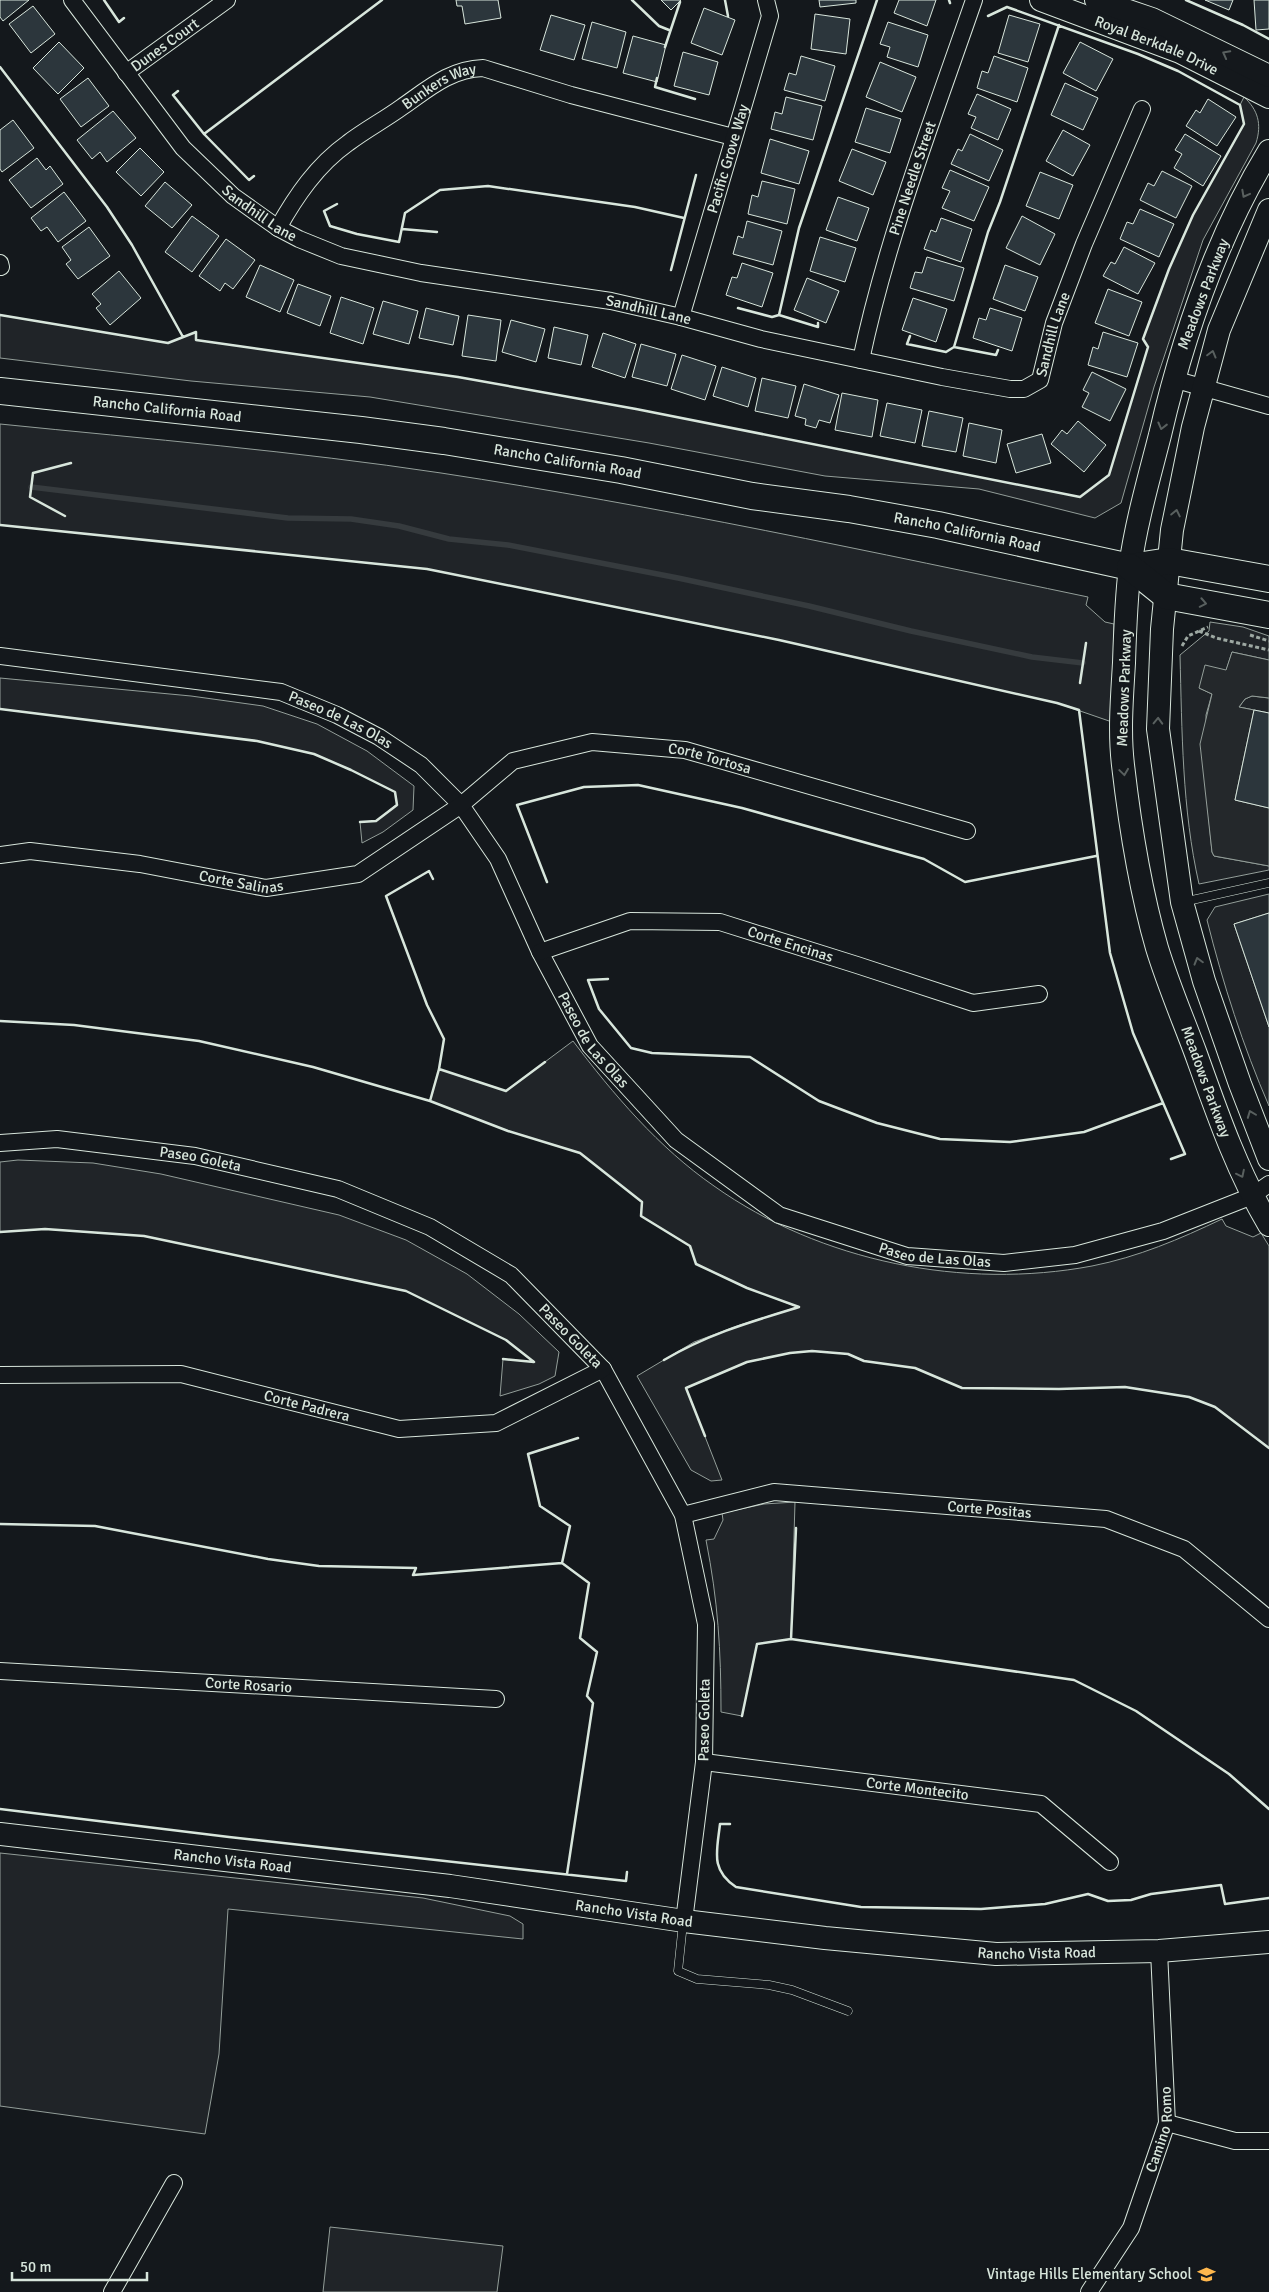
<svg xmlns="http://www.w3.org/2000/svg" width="1269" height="2292" font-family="Signika,sans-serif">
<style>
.green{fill:#202428;stroke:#939e99}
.parking{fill:#24282b;stroke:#939e99}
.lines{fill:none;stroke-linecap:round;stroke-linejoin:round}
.stream{stroke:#363b3e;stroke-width:5.5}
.building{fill:#2c363c;stroke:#d8e6dc}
.lane-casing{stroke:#d8e6dc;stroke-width:9}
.street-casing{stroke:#d8e6dc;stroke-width:18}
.secondary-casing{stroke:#d8e6dc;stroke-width:24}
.primary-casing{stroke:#d8e6dc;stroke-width:28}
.path{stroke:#9da8a2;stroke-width:3;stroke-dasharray:4 2.5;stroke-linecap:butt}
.lane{stroke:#14181c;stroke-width:8}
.street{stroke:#14181c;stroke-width:16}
.secondary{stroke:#14181c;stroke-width:22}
.primary{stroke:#14181c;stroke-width:26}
.wall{stroke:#d8e6dc;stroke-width:2.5}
.oneway{stroke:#59605f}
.labels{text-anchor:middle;stroke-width:4;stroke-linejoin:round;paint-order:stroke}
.street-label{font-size:15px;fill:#d8e6dc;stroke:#14181c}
.poi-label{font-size:15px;fill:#d8e6dc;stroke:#14181c;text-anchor:end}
</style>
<rect width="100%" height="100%" fill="#14181c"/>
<!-- green -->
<path class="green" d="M 1244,97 C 1258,110 1262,124 1256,143 L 1203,240 L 1154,387 L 1121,503 L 1095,518 L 979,489 L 825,476 L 649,443 L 370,397 L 191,381 L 0,358 L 0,315 L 168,343 L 196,332 L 196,340 L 458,377 L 636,409 L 1080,497 L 1109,475 L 1148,347 L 1143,339 L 1169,269 L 1193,215 L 1244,124 L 1240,105 Z
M 0,424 C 147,439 295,451 441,473 C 658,506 873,552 1088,597 L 1086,605 L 1105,622 L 1114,624 L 1112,722 L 1057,703 L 779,640 L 427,569 L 0,525 Z
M 1210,622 L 1243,627 L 1269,636 L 1269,660 L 1232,652 L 1226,671 L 1199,688 L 1212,694 L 1206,715 L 1208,810 L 1212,852 L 1214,856 L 1269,866 L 1269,870 L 1199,884 C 1182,809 1182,731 1180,655 L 1209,631 Z
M 0,678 L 191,696 L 263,706 L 317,724 L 367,751 L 414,786 L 413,810 L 383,832 L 362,843 L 360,822 L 376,821 L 397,804 L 395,792 L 351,770 L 314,754 L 257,741 L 0,709 Z
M 1252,696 L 1269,698 L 1269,713 L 1239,707 L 1245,699 Z
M 1269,894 L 1269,913 L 1234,924 L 1269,1027 L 1269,1106 C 1243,1046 1223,984 1207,920 L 1215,907 Z
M 573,1041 C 613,1094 659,1148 714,1186 C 821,1262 964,1290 1092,1266 C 1138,1257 1180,1239 1222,1219 L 1226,1226 L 1253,1237 L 1261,1233 L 1269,1246 L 1269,1448 L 1215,1407 L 1189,1397 L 1125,1387 L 1059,1389 L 962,1388 L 915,1368 L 864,1361 L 848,1354 L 812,1351 L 790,1353 L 747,1362 L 686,1388 L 722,1480 L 711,1481 L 691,1470 L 637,1376 L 694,1342 L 740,1325 L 798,1307 L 747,1288 L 696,1264 L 690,1246 L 641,1216 L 642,1202 L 580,1153 L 508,1131 L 430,1101 L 439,1069 L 506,1091 Z
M 18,1160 L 93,1163 L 161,1174 L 339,1215 L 406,1240 L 467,1274 L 519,1314 L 559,1352 L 555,1376 L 539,1384 L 500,1396 L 503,1359 L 533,1362 L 506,1340 L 406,1291 L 144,1236 L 45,1229 L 0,1232 L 0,1162 Z
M 795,1502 L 791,1639 L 757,1644 L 742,1716 L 721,1712 C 721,1650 718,1601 706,1540 L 714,1539 L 723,1520 L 722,1513 L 764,1504 Z
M 0,1853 L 423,1898 L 510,1916 L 523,1924 L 523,1939 L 228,1909 L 219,2054 L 205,2134 L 0,2106 Z
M 330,2227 L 503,2246 L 497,2292 L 323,2292 Z"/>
<!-- parking -->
<path class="parking" d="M 1232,652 L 1269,660 L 1269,698 L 1252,696 L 1245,699 L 1239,707 L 1254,710 L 1235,800 L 1269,808 L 1269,866 L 1214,856 L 1212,852 L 1200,744 L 1212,694 L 1199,688 L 1205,665 L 1226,670 Z"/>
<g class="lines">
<!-- stream -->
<path class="stream" d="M 31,487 L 288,518 L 351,519 L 399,526 L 449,539 L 508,545 L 678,578 L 809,606 L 911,631 L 1032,657 L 1083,663"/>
</g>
<!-- building -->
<path class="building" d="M 0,0 L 29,0 L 3,21 L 0,17 Z
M 456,0 L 498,0 L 501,18 L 465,24 L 462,6 L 457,6 Z
M 661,0 L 681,0 L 671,10 Z
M 819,0 L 856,0 L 856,3 L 820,7 Z
M 899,0 L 936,0 L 927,26 L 894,13 Z
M 1205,0 L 1233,0 L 1229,10 Z
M 1254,0 L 1269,0 L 1269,29 L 1256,30 Z
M 33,6 L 55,34 L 31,53 L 9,24 Z
M 704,8 L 735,20 L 722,55 L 691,43 Z
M 815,14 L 850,19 L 846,54 L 811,49 Z
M 551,15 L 585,25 L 574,60 L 540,50 Z
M 1009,15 L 1040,24 L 1028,62 L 998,53 Z
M 592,22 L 626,32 L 617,68 L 582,59 Z
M 888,22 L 928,35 L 918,67 L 887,57 L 890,47 L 880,44 Z
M 633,36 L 666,45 L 657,82 L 623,73 Z
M 59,42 L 84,68 L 58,94 L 33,68 Z
M 1080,42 L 1113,59 L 1096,91 L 1063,73 Z
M 683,52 L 718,62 L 709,95 L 674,86 Z
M 801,56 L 835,66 L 825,101 L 784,90 L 789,73 L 796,75 Z
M 994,56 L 1028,68 L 1017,102 L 977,88 L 982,71 L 988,73 Z
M 880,62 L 916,77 L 902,112 L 866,97 Z
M 88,78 L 109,106 L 81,127 L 60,99 Z
M 1065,83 L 1098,98 L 1083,130 L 1051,115 Z
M 977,94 L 1011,109 L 998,140 L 971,128 L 976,117 L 968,114 Z
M 786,97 L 822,106 L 813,140 L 771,129 L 775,112 L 782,114 Z
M 1208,99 L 1236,117 L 1217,146 L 1186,126 L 1196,110 L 1200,113 Z
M 866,108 L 901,119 L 890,153 L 855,142 Z
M 113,111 L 136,138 L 107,162 L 100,152 L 92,159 L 77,140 Z
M 13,120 L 34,148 L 2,172 L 0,169 L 0,130 Z
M 1063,130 L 1090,145 L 1073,176 L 1046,161 Z
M 970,134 L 1003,150 L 989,181 L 951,164 L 958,149 L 962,151 Z
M 1185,134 L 1221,156 L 1203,186 L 1174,168 L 1182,154 L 1175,150 Z
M 770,139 L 809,151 L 799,184 L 761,173 Z
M 140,148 L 164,172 L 141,196 L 116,172 Z
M 852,149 L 886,162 L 873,195 L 839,181 Z
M 37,158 L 46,170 L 50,166 L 63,184 L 31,208 L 9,180 Z
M 950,170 L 989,187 L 974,221 L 942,208 L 950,191 L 942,188 Z
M 1162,171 L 1192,186 L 1176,218 L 1140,200 L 1148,183 L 1154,186 Z
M 1040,172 L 1073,185 L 1059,219 L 1026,206 Z
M 762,181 L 795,189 L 787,224 L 748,214 L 752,195 L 758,197 Z
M 165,182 L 192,205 L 172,228 L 145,206 Z
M 64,192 L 86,221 L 58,242 L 47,227 L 41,231 L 31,218 Z
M 838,197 L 869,208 L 857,241 L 826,230 Z
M 1140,209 L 1174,224 L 1159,257 L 1120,239 L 1127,222 L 1133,224 Z
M 192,216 L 219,236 L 192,272 L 165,252 Z
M 1022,216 L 1055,234 L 1040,265 L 1006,248 Z
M 941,218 L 972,229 L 961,262 L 924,249 L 931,230 L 936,232 Z
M 747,221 L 782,231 L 773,265 L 733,254 L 738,236 L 743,238 Z
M 89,227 L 110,256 L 78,279 L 66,264 L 71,260 L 62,247 Z
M 820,237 L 856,248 L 845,282 L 810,271 Z
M 226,239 L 255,260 L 233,289 L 225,283 L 220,291 L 199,276 Z
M 1124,247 L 1155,263 L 1138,294 L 1103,276 L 1111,262 L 1115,264 Z
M 927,257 L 964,268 L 954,301 L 910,288 L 915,272 L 922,273 Z
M 742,263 L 773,273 L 762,307 L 726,295 L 732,277 L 737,278 Z
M 260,265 L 294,280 L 280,312 L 246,297 Z
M 1005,265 L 1038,277 L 1025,311 L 993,299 Z
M 119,271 L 141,298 L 110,325 L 96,308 L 101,304 L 92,294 Z
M 807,278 L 839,291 L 826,323 L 794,310 Z
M 298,284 L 331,296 L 320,326 L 287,313 Z
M 1108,289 L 1142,302 L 1129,336 L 1095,323 Z
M 341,297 L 374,308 L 363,344 L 330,333 Z
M 913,298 L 947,309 L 936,342 L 902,330 Z
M 383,301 L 418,311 L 409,344 L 373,334 Z
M 426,308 L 459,316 L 453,345 L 419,338 Z
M 990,308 L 1022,318 L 1012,351 L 973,338 L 979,318 L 986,320 Z
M 468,315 L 501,320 L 496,361 L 462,356 Z
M 511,320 L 545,329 L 536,362 L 502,352 Z
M 554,327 L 588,335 L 581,365 L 548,358 Z
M 1103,332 L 1138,343 L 1127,377 L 1088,365 L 1093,347 L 1098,349 Z
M 603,333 L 636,344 L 625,378 L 592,367 Z
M 641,344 L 676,354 L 667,386 L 632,377 Z
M 682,355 L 716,366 L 705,400 L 671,389 Z
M 722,367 L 756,378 L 748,407 L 713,396 Z
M 1092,372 L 1126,389 L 1110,421 L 1082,407 L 1089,393 L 1083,390 Z
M 762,378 L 796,386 L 788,418 L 755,411 Z
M 804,384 L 839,395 L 830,423 L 819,420 L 816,428 L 805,425 L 806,419 L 795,416 Z
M 842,393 L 878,400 L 872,437 L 835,430 Z
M 887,403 L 922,410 L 915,443 L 880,436 Z
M 929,411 L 963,418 L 956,452 L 922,446 Z
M 1078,421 L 1106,445 L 1084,472 L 1051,444 L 1062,430 L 1067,434 Z
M 969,423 L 1002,430 L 996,463 L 963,456 Z
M 1042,434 L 1051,463 L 1016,473 L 1007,444 Z
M 1254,710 L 1269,713 L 1269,808 L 1235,800 Z
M 1269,913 L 1269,1027 L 1234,924 Z"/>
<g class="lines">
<defs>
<path id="lane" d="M 1183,902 L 1269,883
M 683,1923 L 678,1971 L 697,1979 L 769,1985 L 792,1990 L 848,2011"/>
<g id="street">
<path id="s1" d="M 72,0 L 183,148 L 233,196 L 278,228 L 299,239 L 341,256 L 421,273 L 611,301 L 681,317 L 761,339 L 942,377 L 1010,389 L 1024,389 L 1040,380 L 1054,323 L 1084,244 L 1142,109"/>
<path id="s2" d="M 126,73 L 227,0"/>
<path id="s3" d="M 278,228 C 296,196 317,165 348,143 C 365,130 384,120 402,107 C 428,89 450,69 483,68 L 571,95 L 733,137"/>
<path d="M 0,263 L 1,267"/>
<path id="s4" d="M 681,317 L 770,16 L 766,0"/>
<path id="s5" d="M 861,360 C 887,237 933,119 974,0"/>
<path d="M 1173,379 L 1269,406"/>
<path id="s6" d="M 0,656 L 281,692 L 337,715 L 379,737 L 421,765 L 461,805 L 498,859 L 540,952 L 590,1046 L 676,1140 L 779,1215 L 907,1256 L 1004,1263 L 1075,1255 L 1163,1231 L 1252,1196 L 1269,1184"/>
<path id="s7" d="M 0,855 L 30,851 L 140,864 L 266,888 L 358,874 L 461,805 L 513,761 L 592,742 L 685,750 L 967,831"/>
<path id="s8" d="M 540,952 L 630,921 L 720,922 L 857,965 L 973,1003 L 1039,994"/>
<path id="s9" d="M 0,1143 L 57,1139 L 195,1156 L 338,1189 L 430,1227 L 511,1275 L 603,1369 L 683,1515 L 706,1624 L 704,1762 L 684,1921"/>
<path id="s10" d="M 0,1375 L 181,1374 L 399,1429 L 496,1423 L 603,1369"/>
<path id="s11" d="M 683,1515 L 774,1492 L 1106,1519 L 1184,1549 L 1269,1619"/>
<path id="s12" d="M 0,1671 L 496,1699"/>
<path id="s13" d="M 704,1762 L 1041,1804 L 1110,1862"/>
<path d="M 1167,2123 L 1235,2141 L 1269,2141"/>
<path d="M 112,2292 L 174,2183"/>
<path id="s14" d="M 1089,2292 L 1131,2228 L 1167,2123 L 1159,1951"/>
</g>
<g id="secondary">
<path id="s15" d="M 1041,0 L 1180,52 L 1269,97"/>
<path d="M 1096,0 L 1152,19 L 1269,76"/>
<path id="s16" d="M 1269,151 C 1216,238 1183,336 1160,435 C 1149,478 1136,523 1130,567 C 1126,599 1125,631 1124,663 C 1122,697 1119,731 1123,765 C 1130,826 1140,889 1157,948 C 1168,984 1183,1019 1196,1054 C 1217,1113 1237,1171 1269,1225"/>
<path d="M 1269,210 L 1219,330 L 1193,427 L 1172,530 L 1162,629 L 1158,729 L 1182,902 L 1204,981 L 1240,1084 L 1269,1159"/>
<path id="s17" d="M 0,1834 L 450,1886 L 684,1921 L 825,1938 L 996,1954 L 1159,1951 L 1269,1942"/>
</g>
<g id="primary">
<path id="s18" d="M 0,391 L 361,430 L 444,441 L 621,470 L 752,496 L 849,509 L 938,525 L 1130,567 L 1169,561 L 1269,579"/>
<path d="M 1130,567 L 1166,596 L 1269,615"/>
</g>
</defs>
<!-- lane casing -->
<use href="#lane" class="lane-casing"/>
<!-- street casing -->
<use href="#street" class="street-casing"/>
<!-- secondary casing -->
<use href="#secondary" class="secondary-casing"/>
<!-- primary casing -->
<use href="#primary" class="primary-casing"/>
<!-- path -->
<path class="path" d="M 1199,631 L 1216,638 L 1269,650
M 1250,635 L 1269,641
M 1182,646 L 1188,636 L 1208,627"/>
<!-- lane -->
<use href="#lane" class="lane"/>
<!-- street -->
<use href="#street" class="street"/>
<!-- secondary -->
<use href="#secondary" class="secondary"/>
<!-- primary -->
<use href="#primary" class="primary"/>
<!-- wall -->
<path class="wall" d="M 104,0 L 119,22 L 124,18
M 632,0 L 659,26 L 669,30
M 725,0 L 728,16
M 949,0 L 950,3
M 1186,0 L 1243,25 L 1269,39
M 665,47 L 680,2
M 0,67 L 107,207 L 132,245 L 183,337
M 657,78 L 655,87 L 695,99
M 178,91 L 173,95 L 204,134 L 249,180 L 254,176
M 204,134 L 382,0
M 337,204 L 324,211 L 330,226 L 357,234 L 399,242 L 405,213 L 440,190 L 488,186 L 635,207 L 684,218
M 402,229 L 437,232
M 671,270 L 696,175
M 738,308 L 772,317 L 779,315 L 818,327 L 818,323
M 0,315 L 168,343 L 196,332 L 196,340 L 458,377 L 636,409 L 1080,497 L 1109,475 L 1148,347 L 1143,339 L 1169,269 L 1193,215 L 1244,124 L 1240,105 L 1178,71 L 1138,54 L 1007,7 L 988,16
M 779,315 L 799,228 L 877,0
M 910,336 L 907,344 L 946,352 L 954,347 L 996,355 L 998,350
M 954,347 L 988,232 L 1000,202 L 1059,25
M 65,516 L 30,497 L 33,473 L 71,463
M 0,525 L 427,569 L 779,640 L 1057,703 L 1079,710 L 1110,953 L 1133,1033 L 1185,1154 L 1171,1159
M 1080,683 L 1086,643
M 0,709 L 257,741 L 314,754 L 351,770 L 395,792 L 397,805 L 376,821 L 360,822
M 547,882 L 517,805 L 584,787 L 638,785 L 742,808 L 924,859 L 965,882 L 1096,856
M 608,979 L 588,980 L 599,1009 L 631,1048 L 652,1053 L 750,1057 L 819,1101 L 877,1123 L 940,1139 L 1010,1142 L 1084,1132 L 1163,1103
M 0,1021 L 74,1025 L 199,1041 L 313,1067 L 430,1101 L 508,1131 L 580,1153 L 642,1202 L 641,1216 L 690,1246 L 696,1264 L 747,1288 L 799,1307 C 750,1322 708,1334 664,1360
M 439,1069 L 506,1091 L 545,1062
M 430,1101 L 439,1069 L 444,1039 L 427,1005 L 386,896 L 429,871 L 433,879
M 0,1232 L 45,1229 L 144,1236 L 406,1291 L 506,1340 L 534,1362 L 503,1359
M 705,1436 L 686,1388 L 747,1362 L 790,1353 L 812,1351 L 848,1354 L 864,1361 L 915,1368 L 962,1388 L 1059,1389 L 1125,1387 L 1189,1397 L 1215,1407 L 1269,1448
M 0,1524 L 95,1526 L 268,1559 L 319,1566 L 416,1568 L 413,1575 L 562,1563
M 791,1639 L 1074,1680 L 1136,1711 L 1229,1774 L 1269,1809
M 742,1716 L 757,1644 L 791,1639 L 796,1528
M 0,1809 L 229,1837 L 626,1881 L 627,1872
M 730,1824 L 720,1824 C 717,1851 710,1870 736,1887 L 861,1907 L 981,1909 L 1045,1904 L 1088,1894 L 1108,1901 L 1131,1900 L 1151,1894 L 1221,1885 L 1225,1904 L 1269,1898
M 567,1874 L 593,1703 L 587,1696 L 597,1652 L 580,1638 L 589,1583 L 562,1563 L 570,1526 L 540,1506 L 528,1454 L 578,1438"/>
</g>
<!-- one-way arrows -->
<defs><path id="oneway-chevron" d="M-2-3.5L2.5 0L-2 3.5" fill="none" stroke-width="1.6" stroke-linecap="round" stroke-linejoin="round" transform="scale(1.25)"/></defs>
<g class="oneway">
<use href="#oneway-chevron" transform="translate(1226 54) rotate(-152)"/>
<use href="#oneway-chevron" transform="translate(1245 194) rotate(118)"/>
<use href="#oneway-chevron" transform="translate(1212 354) rotate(-75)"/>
<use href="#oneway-chevron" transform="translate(1162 426) rotate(104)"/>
<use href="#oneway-chevron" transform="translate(1176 513) rotate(-78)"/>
<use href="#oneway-chevron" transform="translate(1203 603) rotate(11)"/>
<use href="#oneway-chevron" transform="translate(1158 721) rotate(-88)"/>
<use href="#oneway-chevron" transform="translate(1124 772) rotate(82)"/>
<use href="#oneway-chevron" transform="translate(1198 961) rotate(-106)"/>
<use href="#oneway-chevron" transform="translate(1251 1114) rotate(-111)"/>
<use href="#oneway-chevron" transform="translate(1241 1174) rotate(64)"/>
</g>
<!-- icons -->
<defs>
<symbol id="school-bare" viewBox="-9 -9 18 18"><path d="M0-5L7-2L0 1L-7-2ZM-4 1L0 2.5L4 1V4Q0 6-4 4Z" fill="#ffb74d" stroke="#14181c" stroke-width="2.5" paint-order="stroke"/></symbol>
</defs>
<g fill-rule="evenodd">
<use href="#school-bare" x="1194" y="2262" width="25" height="25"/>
</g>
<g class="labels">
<!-- street labels -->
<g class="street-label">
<text dy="5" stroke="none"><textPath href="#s2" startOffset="48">Dunes Court</textPath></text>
<text dy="5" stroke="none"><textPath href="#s15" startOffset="124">Royal Berkdale Drive</textPath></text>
<text dy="5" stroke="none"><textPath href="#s3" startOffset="219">Bunkers Way</textPath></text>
<text dy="5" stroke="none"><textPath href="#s4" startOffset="165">Pacific Grove Way</textPath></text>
<text dy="5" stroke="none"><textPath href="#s5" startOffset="189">Pine Needle Street</textPath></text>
<text dy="5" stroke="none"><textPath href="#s1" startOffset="286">Sandhill Lane</textPath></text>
<text transform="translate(1203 294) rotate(-69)" y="5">Meadows Parkway</text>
<text dy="5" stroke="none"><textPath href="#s1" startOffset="691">Sandhill Lane</textPath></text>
<text dy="5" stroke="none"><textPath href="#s1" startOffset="1141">Sandhill Lane</textPath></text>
<text dy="5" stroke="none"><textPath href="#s18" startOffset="168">Rancho California Road</textPath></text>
<text dy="5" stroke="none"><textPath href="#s18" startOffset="572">Rancho California Road</textPath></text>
<text dy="5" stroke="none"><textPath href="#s18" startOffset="978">Rancho California Road</textPath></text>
<text transform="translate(1124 688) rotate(-88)" y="5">Meadows Parkway</text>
<text dy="5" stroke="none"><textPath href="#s6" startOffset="349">Paseo de Las Olas</textPath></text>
<text dy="5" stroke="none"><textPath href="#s7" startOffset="755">Corte Tortosa</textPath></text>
<text dy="5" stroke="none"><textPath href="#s7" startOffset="244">Corte Salinas</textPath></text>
<text dy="5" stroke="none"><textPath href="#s8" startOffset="259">Corte Encinas</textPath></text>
<text dy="5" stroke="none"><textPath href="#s6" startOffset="769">Paseo de Las Olas</textPath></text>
<text dy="5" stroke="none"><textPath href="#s16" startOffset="968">Meadows Parkway</textPath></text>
<text dy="5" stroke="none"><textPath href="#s9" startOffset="202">Paseo Goleta</textPath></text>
<text dy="5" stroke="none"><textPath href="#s6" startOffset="1189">Paseo de Las Olas</textPath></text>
<text dy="5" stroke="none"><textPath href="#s9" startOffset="622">Paseo Goleta</textPath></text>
<text dy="5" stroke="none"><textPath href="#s10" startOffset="311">Corte Padrera</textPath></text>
<text dy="5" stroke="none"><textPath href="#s11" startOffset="310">Corte Positas</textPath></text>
<text dy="5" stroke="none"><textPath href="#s12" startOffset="249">Corte Rosario</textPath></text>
<text transform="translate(704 1720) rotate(-89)" y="5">Paseo Goleta</text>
<text dy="5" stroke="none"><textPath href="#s13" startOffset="215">Corte Montecito</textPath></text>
<text dy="5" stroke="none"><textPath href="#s17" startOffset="234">Rancho Vista Road</textPath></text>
<text dy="5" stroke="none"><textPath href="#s17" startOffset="639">Rancho Vista Road</textPath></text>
<text dy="5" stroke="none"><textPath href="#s17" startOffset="1044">Rancho Vista Road</textPath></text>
<text dy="5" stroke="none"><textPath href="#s14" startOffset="180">Camino Romo</textPath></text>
</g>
<!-- poi labels -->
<g class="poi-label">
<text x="1192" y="2279">Vintage Hills Elementary School</text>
</g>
</g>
<!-- scale -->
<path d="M12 2272v8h135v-8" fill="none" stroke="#d8e6dc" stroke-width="2.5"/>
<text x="20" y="2272" font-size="15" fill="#d8e6dc" stroke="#14181c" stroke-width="4" paint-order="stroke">50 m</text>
</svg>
